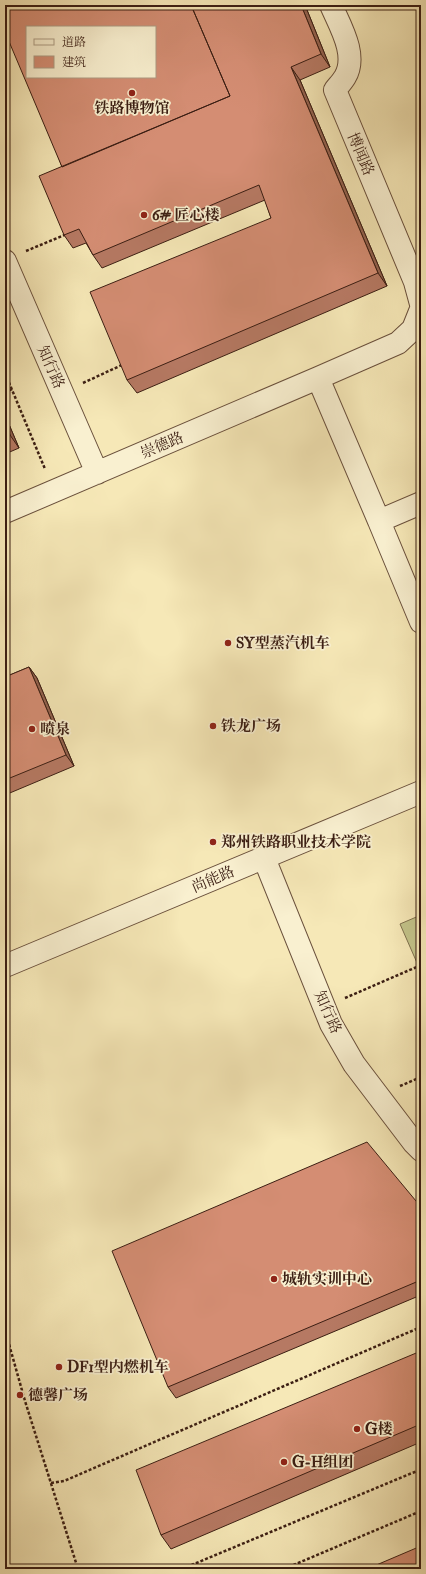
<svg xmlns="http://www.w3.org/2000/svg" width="426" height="1574" font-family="'IM FELL Double Pica','Noto Serif SC',serif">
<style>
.green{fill:#c3c48a;stroke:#7f714e}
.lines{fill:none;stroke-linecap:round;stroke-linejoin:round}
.minor-casing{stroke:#6a503c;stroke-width:24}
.path{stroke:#3b1e13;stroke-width:2.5;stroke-dasharray:3 2;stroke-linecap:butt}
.minor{stroke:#f9f0d0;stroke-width:22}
.wall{fill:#b67963;stroke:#3b1e13}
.shaded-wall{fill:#946350;stroke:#3b1e13}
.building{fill:#d48d73;stroke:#3b1e13;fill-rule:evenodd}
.poi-dot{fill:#8f2418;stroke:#f9f0d0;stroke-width:1.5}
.labels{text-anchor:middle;stroke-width:3.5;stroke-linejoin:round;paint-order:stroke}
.poi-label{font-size:15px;font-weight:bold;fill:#3b1e13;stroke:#f9f0d0;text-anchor:start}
.street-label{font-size:15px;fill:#3b1e13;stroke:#f9f0d0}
</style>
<rect width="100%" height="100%" fill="#f6e8b7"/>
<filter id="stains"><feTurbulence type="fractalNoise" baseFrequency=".005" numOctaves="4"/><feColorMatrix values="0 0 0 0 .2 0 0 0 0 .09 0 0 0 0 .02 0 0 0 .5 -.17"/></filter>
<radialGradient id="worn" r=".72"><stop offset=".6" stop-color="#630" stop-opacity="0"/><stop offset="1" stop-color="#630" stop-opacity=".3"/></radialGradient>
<!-- green -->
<path class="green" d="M 421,915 L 421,972 L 400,924 Z"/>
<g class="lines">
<defs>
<path id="minor" d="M 331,5 C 340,26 358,55 345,77 C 342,82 338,86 335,90 L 415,282 L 421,304
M 5,261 L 97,473
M 318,378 L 379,521 L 421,503
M 5,512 L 318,378 L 398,343 L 413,329 L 421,309
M 379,521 L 421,622
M 264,858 L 331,1024 L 354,1064 L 414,1143 L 421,1150
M 5,966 L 421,792"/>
</defs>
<!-- minor casing -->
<use href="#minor" class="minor-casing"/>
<!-- path -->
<path class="path" d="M 26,251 L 67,234
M 5,373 L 45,469
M 83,383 L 124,364
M 5,392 L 12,389
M 345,998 L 419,966
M 400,1086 L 421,1077
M 5,1330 L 25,1401 L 78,1569
M 51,1483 L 64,1481 L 421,1327
M 182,1569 L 412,1473 L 421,1470
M 284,1569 L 421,1511"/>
<!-- minor -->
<use href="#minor" class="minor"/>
</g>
<!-- wall -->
<path class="wall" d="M 5,5 L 305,5 L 330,67 L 300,80 L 387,286 L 137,393 L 127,380 L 271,218 L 265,200 L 102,268 L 93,255 L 86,243 L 73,248 L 64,235 L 62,167 Z
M 5,415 L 19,448 L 5,454 Z
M 29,667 L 37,678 L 74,766 L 5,795 L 5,677 Z
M 421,1207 L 421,1295 L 176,1398 L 168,1387 Z
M 421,1351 L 421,1442 L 171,1549 L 161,1535 Z"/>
<!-- shaded-wall -->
<path class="shaded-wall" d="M 301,5 L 305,5 L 330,67 L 321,54 Z
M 291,67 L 300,80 L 387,286 L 378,273 Z
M 5,415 L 19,448 L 10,435 L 5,424 Z
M 29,667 L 37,678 L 74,766 L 66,755 Z"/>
<!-- building -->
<path class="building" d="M 5,5 L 191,5 L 230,96 L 62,167 L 5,32 ZM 27,27 L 155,27 L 155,77 L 27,77 Z
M 191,5 L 301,5 L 321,54 L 291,67 L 378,273 L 127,380 L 90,292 L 271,218 L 259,185 L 93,255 L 79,229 L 64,235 L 39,176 L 230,96 Z
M 5,424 L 10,435 L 5,437 Z
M 29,667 L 66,755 L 5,780 L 5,677 Z
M 367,1142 L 421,1207 L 421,1280 L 168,1387 L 112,1251 Z
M 421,1351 L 421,1424 L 161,1535 L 136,1470 Z
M 421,1546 L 421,1569 L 367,1569 Z"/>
<!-- markers -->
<g class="poi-dot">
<circle cx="132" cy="93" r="4"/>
<circle cx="144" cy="215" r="4"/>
<circle cx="228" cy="643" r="4"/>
<circle cx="213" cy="726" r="4"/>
<circle cx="32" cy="729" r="4"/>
<circle cx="213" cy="842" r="4"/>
<circle cx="274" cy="1279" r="4"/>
<circle cx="59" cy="1367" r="4"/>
<circle cx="20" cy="1395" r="4"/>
<circle cx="357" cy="1429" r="4"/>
<circle cx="284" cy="1462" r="4"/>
</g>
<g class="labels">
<!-- poi labels -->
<g class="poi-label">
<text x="132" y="113" text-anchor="middle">铁路博物馆</text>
<text x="152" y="220">6# 匠心楼</text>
<text x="236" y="648">SY型蒸汽机车</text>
<text x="221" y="731">铁龙广场</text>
<text x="40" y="734">喷泉</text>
<text x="221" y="847">郑州铁路职业技术学院</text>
<text x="282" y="1284">城轨实训中心</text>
<text x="67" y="1372">DF1型内燃机车</text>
<text x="28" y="1400">德馨广场</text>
<text x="365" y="1434">G楼</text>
<text x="292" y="1467">G-H组团</text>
</g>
<!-- street labels -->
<g class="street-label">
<text transform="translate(361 154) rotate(67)" y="5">博闻路</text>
<text transform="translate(51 367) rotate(66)" y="5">知行路</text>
<text transform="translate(162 445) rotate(-23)" y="5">崇德路</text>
<text transform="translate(213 879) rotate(-23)" y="5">尚能路</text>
<text transform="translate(328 1012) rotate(66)" y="5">知行路</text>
</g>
</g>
<!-- margin -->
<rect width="426" height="1574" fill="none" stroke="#f6e8b7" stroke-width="20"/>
<rect x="6" y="6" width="414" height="1562" fill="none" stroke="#3b1e13" stroke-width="2"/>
<rect x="10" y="10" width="406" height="1554" fill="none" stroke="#3b1e13"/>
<!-- legend -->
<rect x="26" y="26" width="130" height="52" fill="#f9f0d0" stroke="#ad9c84"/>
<rect x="34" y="39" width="20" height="6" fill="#f9f0d0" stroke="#ad9c84"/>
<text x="62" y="46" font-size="12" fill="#3b1e13">道路</text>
<rect x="34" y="56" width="20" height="12" fill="#d48d73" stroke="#ad9c84"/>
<text x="62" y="66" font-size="12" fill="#3b1e13">建筑</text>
<rect width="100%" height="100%" filter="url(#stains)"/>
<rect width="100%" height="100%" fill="url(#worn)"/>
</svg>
